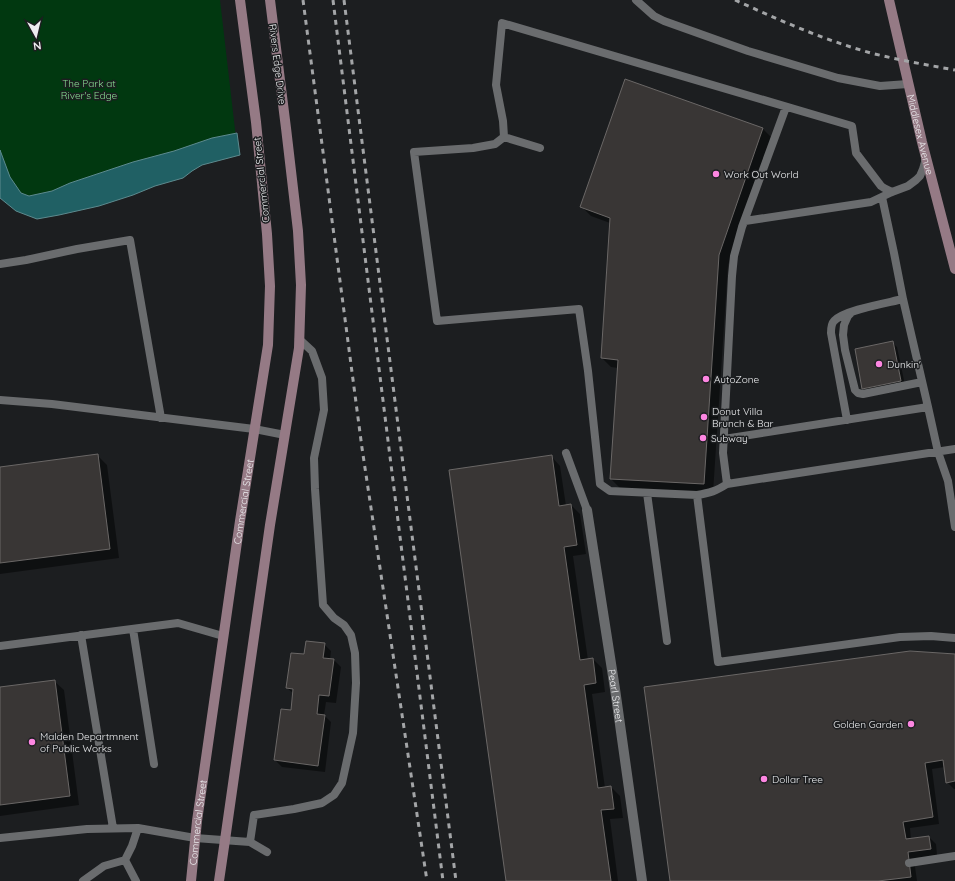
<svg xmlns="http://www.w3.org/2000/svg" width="955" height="881" font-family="Quicksand,sans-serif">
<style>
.green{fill:#013810}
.water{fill:#206064;stroke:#5d8a8e}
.shadow{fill:#0007;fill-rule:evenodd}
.building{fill:#393635;stroke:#6a6766}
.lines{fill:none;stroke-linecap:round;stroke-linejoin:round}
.lane{stroke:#6a6c6e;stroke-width:8}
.street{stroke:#6a6c6e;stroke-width:10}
.secondary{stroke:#957a85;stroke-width:10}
.rail{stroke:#a3a5a7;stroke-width:3;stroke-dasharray:5 5;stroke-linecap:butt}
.poi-dot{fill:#fd86e1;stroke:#1c1e20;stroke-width:1.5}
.labels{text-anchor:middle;stroke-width:3;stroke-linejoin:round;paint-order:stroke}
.street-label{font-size:10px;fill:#ecedef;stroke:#1c1e20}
.park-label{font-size:10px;fill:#85dd91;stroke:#1c1e20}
.poi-label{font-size:10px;fill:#ecedef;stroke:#1c1e20;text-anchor:start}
</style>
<rect width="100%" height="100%" fill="#1c1e20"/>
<!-- green -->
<path class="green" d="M 0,0 L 220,0 L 236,138 L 18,201 L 0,160 Z"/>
<!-- water -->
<path class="water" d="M 237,133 L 240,155 L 202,165 L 192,171 L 183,178 L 155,186 L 133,195 L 99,206 L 59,215 L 37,219 L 16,211 L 0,198 L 0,150 L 10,177 L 21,193 L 29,196 L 52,191 L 70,183 L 133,162 L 174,151 L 212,138 Z"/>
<!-- shadow -->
<path class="shadow" d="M 626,80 L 763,129 L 772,138 L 728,265 L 713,493 L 620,488 L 611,479 L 618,368 L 611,367 L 602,358 L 610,223 L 591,216 L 582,207 Z
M 892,342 L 897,347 L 905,385 L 868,393 L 863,388 Z
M 97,455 L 107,465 L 119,558 L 0,574 L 0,468 Z
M 551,456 L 560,466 L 566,506 L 571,505 L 580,514 L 586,554 L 573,556 L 588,660 L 593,659 L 602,668 L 605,692 L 592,694 L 605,788 L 611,787 L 620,796 L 623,818 L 610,819 L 618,881 L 507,881 Z
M 324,644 L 331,651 L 330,660 L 334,660 L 341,667 L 336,703 L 326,702 L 324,715 L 331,722 L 325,772 L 282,767 L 275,760 L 292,711 L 294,694 L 287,688 L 305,656 ZM 323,649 L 325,649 L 323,663 L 321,663 Z
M 955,655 L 955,789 L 954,789 L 947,782 L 945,767 L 932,769 L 939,824 L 910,828 L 911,840 L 929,837 L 936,844 L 937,855 L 914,859 L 917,881 L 671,881 Z
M 54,681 L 64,690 L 79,805 L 0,816 L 0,688 Z"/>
<!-- building -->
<path class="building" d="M 625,79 L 763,128 L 719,255 L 704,484 L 610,479 L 618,360 L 601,358 L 610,218 L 580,207 Z
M 893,341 L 901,381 L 862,389 L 855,349 Z
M 98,454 L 110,549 L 0,563 L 0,467 Z
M 552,455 L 559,506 L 571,504 L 577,545 L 564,547 L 580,660 L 593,658 L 596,683 L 584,685 L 598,788 L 611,786 L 614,809 L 601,810 L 611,881 L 506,881 L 449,470 Z
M 306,641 L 325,643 L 323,658 L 334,659 L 329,696 L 319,695 L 317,714 L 325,715 L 318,766 L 274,760 L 281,709 L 291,710 L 293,689 L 286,688 L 291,653 L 304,654 Z
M 910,651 L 955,654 L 955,781 L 946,783 L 943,760 L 925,763 L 933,817 L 903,822 L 906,839 L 929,836 L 931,849 L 908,852 L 911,877 L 878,881 L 670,881 L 644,687 Z
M 55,680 L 70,796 L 0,805 L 0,687 Z"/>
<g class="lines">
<!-- lane -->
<path class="lane" d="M 636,0 L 654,16 L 664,21 L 748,51 L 838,78 L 880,86 L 908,84
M 504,137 L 540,148
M 892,192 L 884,188 L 881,186 L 856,153 L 852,126 L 502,23 L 496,85 L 503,121 L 504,137 L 495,144 L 473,148 L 414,152 L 437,321 L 579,309 L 588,371 L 600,484 L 610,491 L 697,495 C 710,493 716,491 727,484 L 955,449
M 882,197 L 894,253 L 903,299 L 928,407 L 938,452 L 948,481 L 955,527
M 745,221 L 871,202 L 892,192 L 908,186 L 916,180 L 920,176 L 923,169 L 925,162 L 925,157
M 0,264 L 26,260 L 77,249 L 130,240 L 161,418
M 851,313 L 848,316 L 844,325 L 843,335 L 845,350 L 855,390 L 858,393 L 863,394 L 922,382
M 0,400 L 52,404 L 254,429 L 285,435
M 847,420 L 831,333 C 831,329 831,324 834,321 C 844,310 887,303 903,299
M 724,439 L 928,407
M 566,453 L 587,510
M 727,484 L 723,453 L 732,276 L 734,256 L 742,227 L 786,107
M 647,493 L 667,641
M 697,495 L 718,662 L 900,637 L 931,636 L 955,638
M 133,629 L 154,764
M 81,635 L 113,828
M 0,646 L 178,623 L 223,636
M 0,838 L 87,829 L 138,828 L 195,838 L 250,842 L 267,852
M 250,842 L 254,815 L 294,809 L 322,803 L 334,795 L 342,783 L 353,733 L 356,683 L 355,653 L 351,635 L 344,625 L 334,618 L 323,605 L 315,489 L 314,458 L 324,410 L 322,378 L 312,351 L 299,339
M 125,860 L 136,881
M 909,863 L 955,856
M 83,881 L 104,866 L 125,860 L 132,846 L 138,828"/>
<!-- street -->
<path class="street" id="s1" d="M 587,510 L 615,689 L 642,881"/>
<!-- secondary -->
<g class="secondary">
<path id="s2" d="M 889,0 L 922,142 L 955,269"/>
<path id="s3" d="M 191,881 L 197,821 L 240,521 L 268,345 L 270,286 L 267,234 L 256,122 L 240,0"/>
<path d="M 219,881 L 225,840 L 270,525 L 299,348 L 301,285 L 298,231 L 286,128 L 270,0"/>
</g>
<!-- rail -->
<path class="rail" d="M 303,0 L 362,448 L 427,881
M 333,0 L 443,881
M 344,0 L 456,881
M 735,0 C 779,20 824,40 871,53 C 899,60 927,65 955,70"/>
</g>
<!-- markers -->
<g class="poi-dot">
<circle cx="716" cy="174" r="4"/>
<circle cx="879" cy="364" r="4"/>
<circle cx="706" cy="379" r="4"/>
<circle cx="704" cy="417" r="4"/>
<circle cx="703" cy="438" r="4"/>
<circle cx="911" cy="724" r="4"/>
<circle cx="32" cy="742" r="4"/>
<circle cx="764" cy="779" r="4"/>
</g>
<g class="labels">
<!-- street labels -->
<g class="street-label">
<text transform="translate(278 64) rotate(83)" y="4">Rivers Edge Drive</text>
<text dy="4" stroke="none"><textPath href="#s2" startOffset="138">Middlesex Avenue</textPath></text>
<text transform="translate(261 180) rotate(-96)" y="4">Commercial Street</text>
<text dy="4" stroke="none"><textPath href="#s3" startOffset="383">Commercial Street</textPath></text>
<text dy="4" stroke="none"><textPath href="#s1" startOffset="188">Pearl Street</textPath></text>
<text dy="4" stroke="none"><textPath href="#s3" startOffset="59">Commercial Street</textPath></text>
</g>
<!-- park labels -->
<g class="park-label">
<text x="89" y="87">The Park at<tspan x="89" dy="12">River's Edge</tspan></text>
</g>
<!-- poi labels -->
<g class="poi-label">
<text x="724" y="178">Work Out World</text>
<text x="887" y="368">Dunkin'</text>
<text x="714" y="383">AutoZone</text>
<text x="712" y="415">Donut Villa<tspan x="712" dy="12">Brunch &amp; Bar</tspan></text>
<text x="711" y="442">Subway</text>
<text x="903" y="728" text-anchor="end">Golden Garden</text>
<text x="40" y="740">Malden Departmnent<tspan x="40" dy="12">of Public Works</tspan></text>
<text x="772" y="783">Dollar Tree</text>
</g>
</g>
<!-- north arrow -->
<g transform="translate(36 36) rotate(172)" stroke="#1c1e20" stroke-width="3" paint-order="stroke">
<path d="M0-3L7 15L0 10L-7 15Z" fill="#ecedef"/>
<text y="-6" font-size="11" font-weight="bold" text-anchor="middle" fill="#ecedef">N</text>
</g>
</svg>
